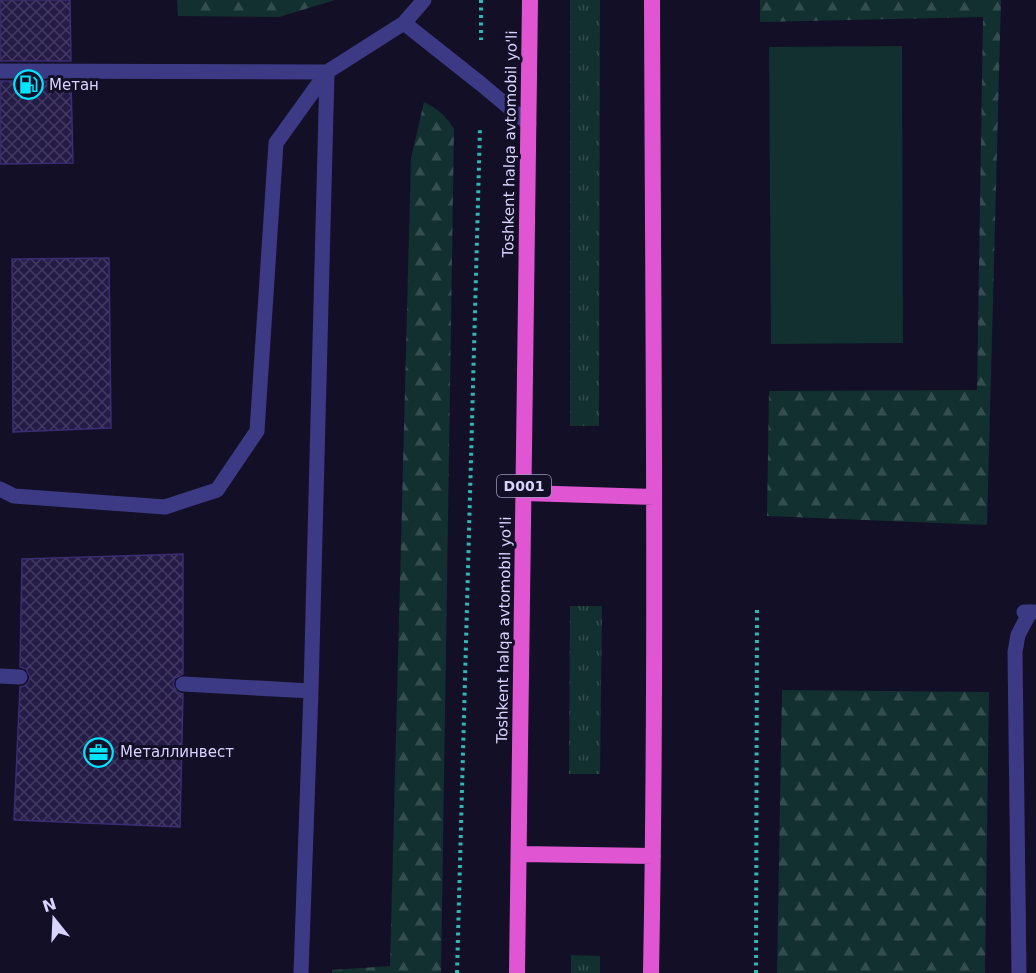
<svg xmlns="http://www.w3.org/2000/svg" width="1036" height="973" font-family="'DejaVu Sans',sans-serif">
<style>
.grass{fill:url(#grass-tufts)}
.forest{fill:url(#forest-firs)}
.garden{fill:#12302f}
.building{fill:url(#building-cross-hatch);stroke:#3b2d73;stroke-width:1.5}
.lines{fill:none;stroke-linecap:round;stroke-linejoin:round}
.path{stroke:#2fb8b0;stroke-width:4;stroke-dasharray:3 4.5;stroke-linecap:butt}
.service{stroke:#3d3a85;stroke-width:15}
.minor{stroke:#3d3a85;stroke-width:15}
.trunk{stroke:#e055d1;stroke-width:16}
.labels{text-anchor:middle;stroke-width:6;stroke-linejoin:round;paint-order:stroke}
.shield{fill:#130f26;stroke:#9e99be;stroke-width:1.5}
.shield-label{font-size:14px;font-weight:bold;fill:#d9d4ff}
.poi-label{font-size:15px;fill:#d9d4ff;stroke:#130f26;text-anchor:start}
.street-label{font-size:15px;fill:#d9d4ff;stroke:#130f26}
</style>
<defs>
<pattern id="grass-tufts" width="24" height="20" patternUnits="userSpaceOnUse" patternTransform="scale(1.5)"><rect width="24" height="20" fill="#12302f"/><path d="M3 7l-1-3M5 7V3M7 7l1-3M15 17l-1-3M17 17v-4M19 17l1-3" fill="none" stroke="#344d4e"/></pattern>
<pattern id="forest-firs" width="22" height="20" patternUnits="userSpaceOnUse" patternTransform="scale(1.5)"><rect width="22" height="20" fill="#12302f"/><path d="M5 1l3.5 6h-7zM16 11l3.5 6h-7z" fill="#344d4e"/></pattern>
<pattern id="building-cross-hatch" width="8" height="8" patternUnits="userSpaceOnUse" patternTransform="scale(1.5)"><rect width="8" height="8" fill="#241b47"/><path d="M0 0l8 8M0 8l8-8" fill="none" stroke="#433b63"/></pattern>
</defs>
<rect width="100%" height="100%" fill="#130f26"/>
<!-- grass -->
<path class="grass" d="M 570,0 L 600,0 L 599,426 L 570,426 Z
M 570,606 L 602,606 L 600,774 L 569,774 Z
M 571,955 L 600,956 L 600,973 L 571,973 Z"/>
<!-- forest -->
<path class="forest" d="M 177,0 L 335,0 L 279,17 L 178,16 Z
M 760,0 L 1001,0 L 987,525 L 767,516 L 769,391 L 977,390 L 983,17 L 760,22 Z
M 424,102 C 438,109 446,116 454,129 L 441,973 L 332,973 L 332,970 L 390,966 L 411,158 Z
M 782,690 L 989,692 L 985,973 L 777,973 Z"/>
<!-- garden -->
<path class="garden" d="M 902,46 L 903,343 L 771,344 L 769,47 Z"/>
<!-- building -->
<path class="building" d="M 0,0 L 70,0 L 71,61 L 0,61 Z
M 0,81 L 71,81 L 73,163 L 0,164 Z
M 109,258 L 111,428 L 13,432 L 12,259 Z
M 183,554 L 183,674 L 175,678 L 173,684 L 177,692 L 183,694 L 180,827 L 14,820 L 20,687 L 24,686 L 28,683 L 30,677 L 26,669 L 20,667 L 22,559 Z"/>
<g class="lines">
<!-- path -->
<path class="path" d="M 481,0 L 481,40
M 457,973 L 480,128
M 756,973 L 757,609"/>
<!-- service -->
<path class="service" d="M 404,23 L 481,84 L 529,124
M 0,71 L 327,72
M 0,489 L 14,496 L 165,507 L 217,490 L 257,431 L 276,143 L 327,72
M 0,676 L 20,677
M 183,684 L 311,691 L 327,72 L 404,23 L 424,0
M 301,973 L 311,691
M 1019,973 L 1015,652 L 1018,635 L 1030,612"/>
<!-- minor -->
<path class="minor" d="M 1024,612 L 1036,612"/>
<!-- trunk -->
<path class="trunk" d="M 524,493 L 654,497
M 519,854 L 653,856
M 517,973 L 530,0
M 651,973 C 657,649 653,324 652,0"/>
</g>
<!-- icons -->
<defs>
<symbol id="fuel-ring" viewBox="-11 -11 22 22"><circle r="9.5" fill="#130f26" stroke="#00e5ff" stroke-width="1.5"/><path d="M-5.5-6h7V0h2V4h1.3V-2.5L3-4.5l.8-.8L6-3V5H2.5V1h-1V6h-7ZM-4.2-4.7v3.2H.2V-4.7Z" fill="#00e5ff"/></symbol>
<symbol id="office-ring" viewBox="-11 -11 22 22"><circle r="9.5" fill="#130f26" stroke="#00e5ff" stroke-width="1.5"/><path d="M-6-3h4V-5.5h4V-3h4V5H-6ZM-1-4.5V-3h2v-1.5ZM-6 0V1H6V0Z" fill="#00e5ff"/></symbol>
</defs>
<g fill-rule="evenodd">
<use href="#fuel-ring" x="12" y="68" width="33" height="33"/>
<use href="#office-ring" x="82" y="736" width="33" height="33"/>
</g>
<g class="labels">
<!-- shield labels -->
<rect class="shield" x="497" y="475" width="54" height="22" rx="4.5"/>
<g class="shield-label">
<text x="524" y="491">D001</text>
</g>
<!-- poi labels -->
<g class="poi-label">
<text x="49" y="90">Метан</text>
<text x="120" y="757">Металлинвест</text>
</g>
<!-- street labels -->
<g class="street-label">
<text transform="translate(510 144) rotate(-89)" y="5">Toshkent halqa avtomobil yo'li</text>
<text transform="translate(504 630) rotate(-89)" y="5">Toshkent halqa avtomobil yo'li</text>
</g>
</g>
<!-- north arrow -->
<g transform="translate(54 919) rotate(342)" stroke="#130f26" stroke-width="4.5" paint-order="stroke">
<path d="M0-4.5L10 22L0 15L-10 22Z" fill="#d9d4ff"/>
<text y="-9" font-size="16" font-weight="bold" text-anchor="middle" fill="#d9d4ff">N</text>
</g>
</svg>
